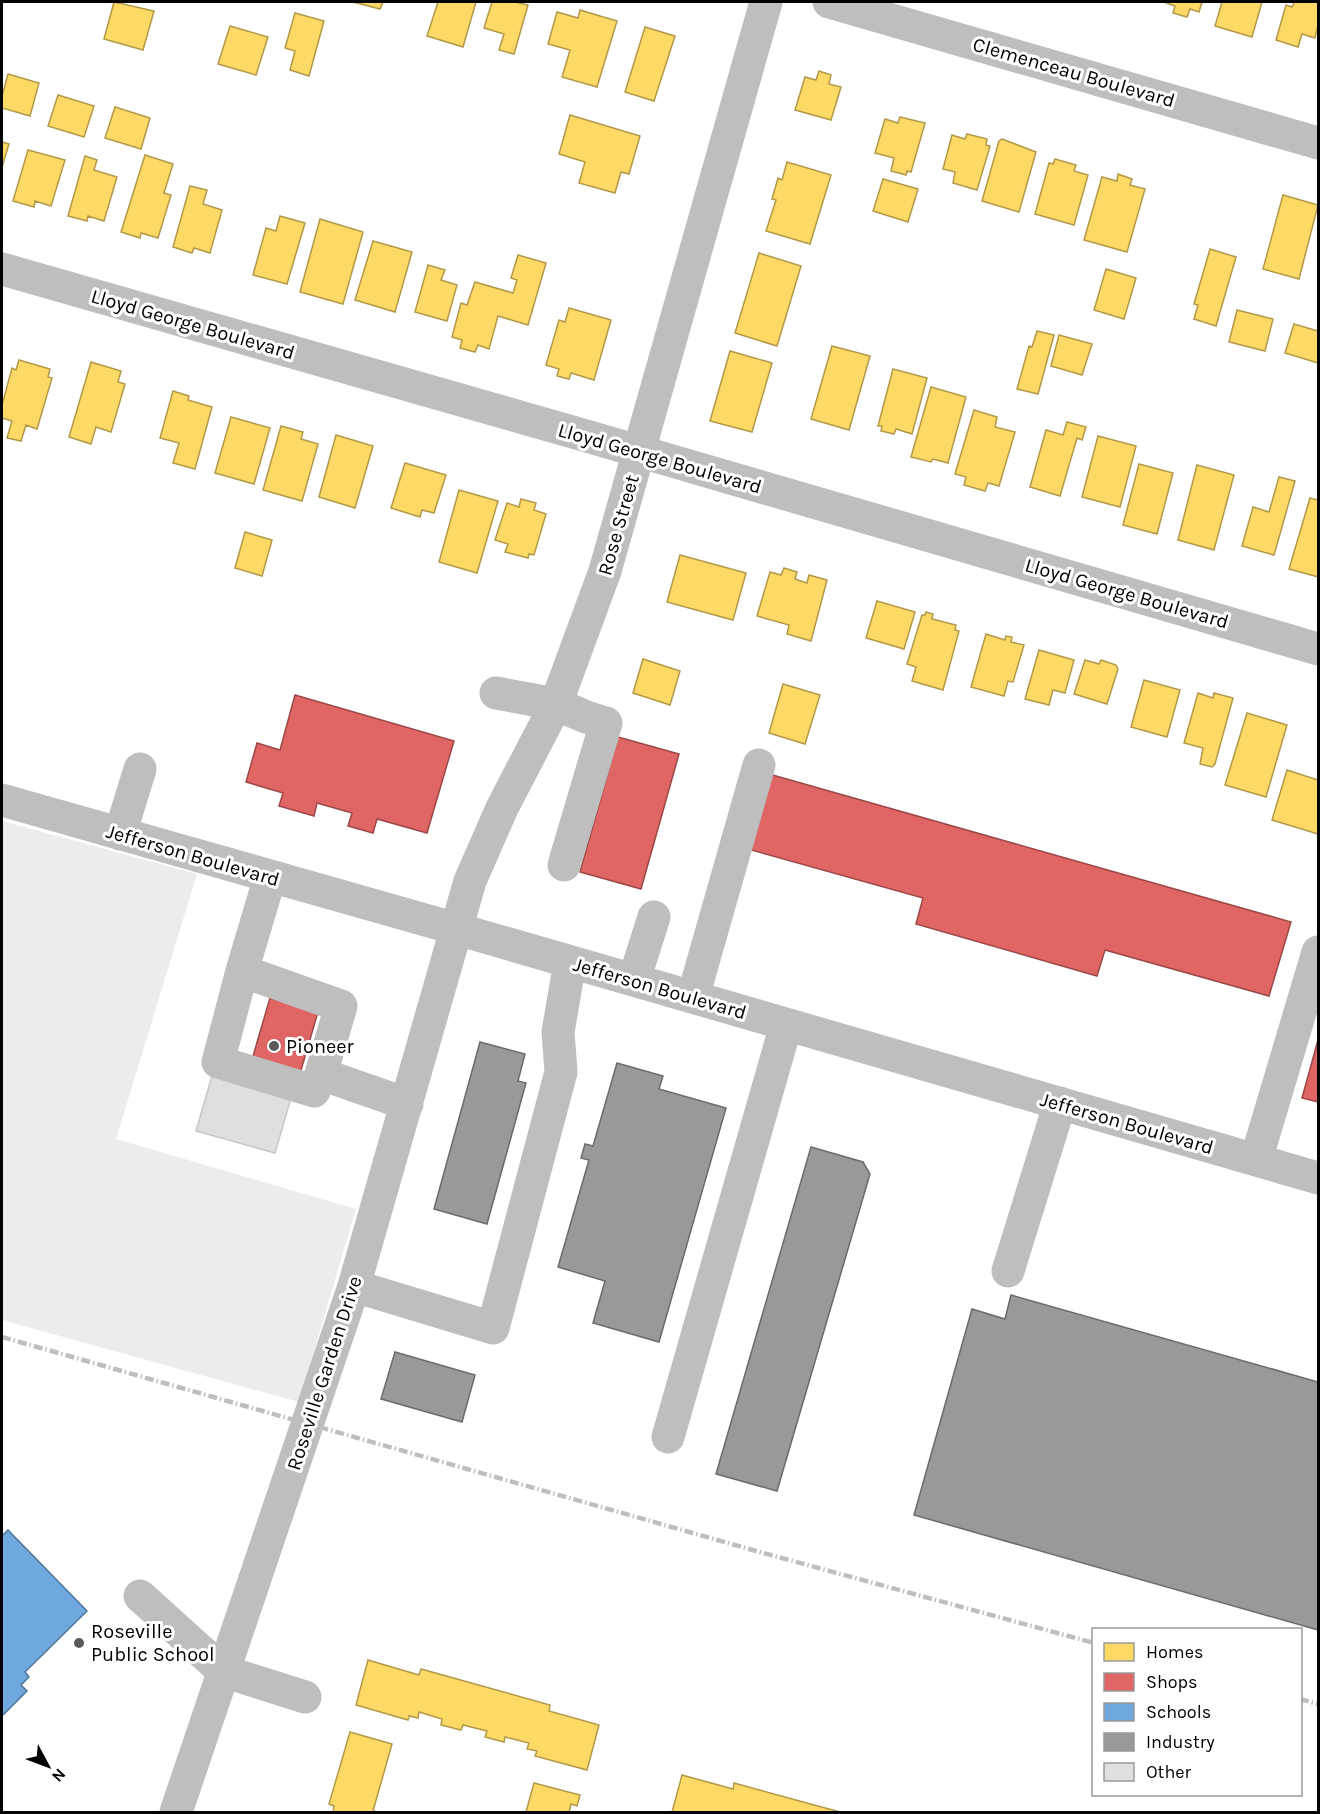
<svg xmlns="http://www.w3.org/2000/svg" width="1320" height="1814" font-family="Karla,sans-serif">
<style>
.green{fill:#ececec}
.homes{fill:#ffd966;stroke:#b29847;stroke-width:1.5}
.shops{fill:#e06666;stroke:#9d4747;stroke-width:1.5}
.schools{fill:#6fa8dc;stroke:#4e769a;stroke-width:1.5}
.industry{fill:#999;stroke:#6b6b6b;stroke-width:1.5}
.building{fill:#dfdfdf;stroke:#c7c7c7;stroke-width:1.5}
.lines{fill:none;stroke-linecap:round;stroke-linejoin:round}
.minor{stroke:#bebebe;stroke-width:33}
.rail{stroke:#bebebe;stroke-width:4.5;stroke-dasharray:9 3 1.5 3;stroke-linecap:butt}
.poi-dot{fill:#595959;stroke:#fff;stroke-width:2}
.labels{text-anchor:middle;stroke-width:6;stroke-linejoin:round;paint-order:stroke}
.street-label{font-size:20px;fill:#000;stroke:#fff}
.poi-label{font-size:20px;fill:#000;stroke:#fff;text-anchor:start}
</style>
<rect width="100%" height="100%" fill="#fff"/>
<!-- green -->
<path class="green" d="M 2,821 L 197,874 L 116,1139 L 356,1209 L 299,1402 L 2,1320 Z"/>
<!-- homes -->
<path class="homes" d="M 114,2 L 154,11 L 143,50 L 104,39 Z
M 353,2 L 383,2 L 380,9 Z
M 438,2 L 476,2 L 463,47 L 427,36 Z
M 492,2 L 515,2 L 528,5 L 514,54 L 499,50 L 504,34 L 484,28 Z
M 1166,2 L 1202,2 L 1199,12 L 1190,9 L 1187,17 L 1173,13 L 1175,6 L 1166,3 Z
M 1222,2 L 1262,2 L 1252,37 L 1215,26 Z
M 1294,2 L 1318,2 L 1318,25 L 1315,38 L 1302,34 L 1298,47 L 1276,40 L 1286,5 L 1292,7 Z
M 580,10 L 617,21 L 597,87 L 562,77 L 570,50 L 548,44 L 557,12 L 578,18 Z
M 295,13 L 324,21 L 309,76 L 290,70 L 295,51 L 285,48 Z
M 230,26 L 268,37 L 256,75 L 218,64 Z
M 645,27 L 675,36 L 654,101 L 625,92 Z
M 819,71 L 831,75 L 829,84 L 841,87 L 831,120 L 795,110 L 805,77 L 816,80 Z
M 8,74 L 39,83 L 30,116 L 2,108 L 2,96 Z
M 58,95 L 94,106 L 84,137 L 48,126 Z
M 115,107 L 150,118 L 141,149 L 105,138 Z
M 570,115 L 640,136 L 629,174 L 621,172 L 615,193 L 579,183 L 585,162 L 559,154 Z
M 900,117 L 925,123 L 911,172 L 907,171 L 906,175 L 891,171 L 894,158 L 875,153 L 885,119 L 898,123 Z
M 967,134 L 987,139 L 986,145 L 990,146 L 977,190 L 953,183 L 955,172 L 943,169 L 952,135 L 965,139 Z
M 1002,139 L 1036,152 L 1019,212 L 982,201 L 999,141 Z
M 2,142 L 9,144 L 2,167 Z
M 28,150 L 65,160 L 51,206 L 35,201 L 34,207 L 13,201 Z
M 145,155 L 173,164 L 164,193 L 171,195 L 158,238 L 141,233 L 140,238 L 121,232 Z
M 85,156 L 97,160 L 94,170 L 117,177 L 104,221 L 88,216 L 87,221 L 68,216 Z
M 1055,159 L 1076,165 L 1074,171 L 1088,175 L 1074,225 L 1035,214 L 1049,163 L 1053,164 Z
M 787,162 L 831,175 L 810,244 L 766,231 L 776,200 L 772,199 L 778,178 L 782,180 Z
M 1118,174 L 1132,179 L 1130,185 L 1145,189 L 1127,252 L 1084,240 L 1102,177 L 1117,181 Z
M 883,179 L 918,189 L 908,222 L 873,211 Z
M 190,186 L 207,190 L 203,204 L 222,210 L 210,253 L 194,248 L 192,253 L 173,247 Z
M 1283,195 L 1318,205 L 1299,279 L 1263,269 Z
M 280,216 L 305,223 L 287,284 L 253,275 L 266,228 L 276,231 Z
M 320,219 L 363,232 L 343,304 L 300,292 Z
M 373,241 L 412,252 L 395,312 L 355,300 Z
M 1210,249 L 1236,257 L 1216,326 L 1194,319 L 1198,305 L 1194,304 Z
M 759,253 L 801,266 L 777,346 L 735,333 Z
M 518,255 L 546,263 L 528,325 L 498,316 L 489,349 L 478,345 L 475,352 L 460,348 L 462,340 L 452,337 L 461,303 L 467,305 L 475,282 L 513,293 L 517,280 L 511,278 Z
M 428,265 L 445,270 L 441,280 L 457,285 L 447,321 L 415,312 Z
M 1106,269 L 1136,278 L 1124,319 L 1094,310 Z
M 569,308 L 611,320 L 594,380 L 571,373 L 569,379 L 557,376 L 559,369 L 546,365 L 559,320 L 565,322 Z
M 1237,310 L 1273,319 L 1265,351 L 1229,342 Z
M 1294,324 L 1318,331 L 1318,363 L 1285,353 Z
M 1037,331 L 1054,335 L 1038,394 L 1017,389 L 1029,346 L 1032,347 Z
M 1059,335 L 1092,344 L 1082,375 L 1051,366 Z
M 832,346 L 870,356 L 849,430 L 811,419 Z
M 730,351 L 772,363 L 752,432 L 710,421 Z
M 19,360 L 50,369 L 48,377 L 52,378 L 37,429 L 26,425 L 21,441 L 7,438 L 12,421 L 2,418 L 2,405 L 12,368 L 16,370 Z
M 91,362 L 121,371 L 118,382 L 125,384 L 111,432 L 96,427 L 91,444 L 69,437 Z
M 893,369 L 927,378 L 912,434 L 896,429 L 894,434 L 881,431 L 882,426 L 878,426 Z
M 931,387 L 966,397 L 948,463 L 933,459 L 931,462 L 911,457 Z
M 173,391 L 189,396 L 188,400 L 212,407 L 195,469 L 173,463 L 179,443 L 160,438 Z
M 974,410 L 997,417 L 995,427 L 1015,432 L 999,486 L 988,483 L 985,491 L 964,485 L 966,477 L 955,474 Z
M 231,417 L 270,428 L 254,484 L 215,473 Z
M 1067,422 L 1086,427 L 1082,440 L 1077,438 L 1060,496 L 1030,487 L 1046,430 L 1063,435 Z
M 281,426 L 303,432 L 301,439 L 318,444 L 302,501 L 263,490 Z
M 336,435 L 373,446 L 355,508 L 319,497 Z
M 1098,436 L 1136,446 L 1120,507 L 1082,497 Z
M 405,463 L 446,475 L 434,513 L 422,510 L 420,517 L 391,508 Z
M 1139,464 L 1173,473 L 1157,534 L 1123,525 Z
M 1197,465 L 1234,475 L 1214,550 L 1178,540 Z
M 1279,477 L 1295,481 L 1274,555 L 1242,546 L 1253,507 L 1269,512 Z
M 459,490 L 498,501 L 477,573 L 439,562 Z
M 1310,498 L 1318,500 L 1318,577 L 1289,569 Z
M 521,499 L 536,503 L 534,510 L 546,514 L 534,555 L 529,554 L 528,558 L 505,552 L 508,544 L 495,540 L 507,503 L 519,507 Z
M 245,532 L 272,540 L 262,576 L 235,568 Z
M 680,555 L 746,573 L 733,620 L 667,602 Z
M 784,568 L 797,572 L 795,579 L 807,583 L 809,575 L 827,580 L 811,641 L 787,634 L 789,625 L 757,616 L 770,572 L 781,575 Z
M 877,601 L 915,612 L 904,649 L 866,638 Z
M 926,612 L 933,614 L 932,619 L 956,625 L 955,630 L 959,631 L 943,690 L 912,681 L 916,667 L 907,664 L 922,615 L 925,615 Z
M 986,634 L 1005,640 L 1006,636 L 1012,637 L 1011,642 L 1024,645 L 1013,682 L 1008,681 L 1004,696 L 971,687 Z
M 1039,650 L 1074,660 L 1065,693 L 1053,690 L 1049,705 L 1025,699 Z
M 643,659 L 680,671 L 670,705 L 633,693 Z
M 1085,660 L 1099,664 L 1101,660 L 1116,665 L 1118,669 L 1107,704 L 1074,694 Z
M 1144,680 L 1180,690 L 1167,737 L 1131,727 Z
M 783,684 L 820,695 L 805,744 L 769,733 Z
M 1198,693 L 1213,698 L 1214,693 L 1233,698 L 1215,764 L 1212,767 L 1200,764 L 1203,748 L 1184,743 Z
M 1247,713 L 1287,725 L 1266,797 L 1225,785 Z
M 1287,770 L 1318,780 L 1318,834 L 1272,820 Z
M 368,1660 L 419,1675 L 421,1669 L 550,1705 L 549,1711 L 599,1725 L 587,1770 L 535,1756 L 537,1751 L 527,1749 L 529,1743 L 505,1737 L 504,1742 L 485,1737 L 487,1731 L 463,1725 L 461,1730 L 441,1725 L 442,1719 L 419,1712 L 418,1718 L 409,1716 L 408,1720 L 356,1705 Z
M 350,1732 L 392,1744 L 373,1811 L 379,1812 L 333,1812 L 334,1806 L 329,1804 Z
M 682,1775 L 733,1789 L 734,1783 L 840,1812 L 672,1812 Z
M 534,1783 L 580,1795 L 577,1806 L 571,1804 L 569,1812 L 526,1812 Z"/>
<!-- shops -->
<path class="shops" d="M 295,695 L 454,741 L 427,833 L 377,819 L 373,833 L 348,826 L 352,813 L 317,803 L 314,816 L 279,806 L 283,793 L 246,782 L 257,743 L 280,750 Z
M 618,737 L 679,754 L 641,889 L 580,872 Z
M 769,774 L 1291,922 L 1269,996 L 1105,950 L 1097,976 L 916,924 L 923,898 L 748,849 Z
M 270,998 L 318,1012 L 299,1077 L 251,1063 Z
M 1318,1040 L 1318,1102 L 1302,1098 Z"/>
<!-- schools -->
<path class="schools" d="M 8,1530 L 87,1611 L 25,1672 L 29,1677 L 21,1685 L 27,1691 L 2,1716 L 2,1536 Z"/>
<!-- industry -->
<path class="industry" d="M 480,1042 L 525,1054 L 518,1081 L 526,1083 L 487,1224 L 434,1209 Z
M 617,1063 L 663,1076 L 659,1089 L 726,1108 L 659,1342 L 593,1323 L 605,1281 L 558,1267 L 589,1160 L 581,1158 L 585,1144 L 593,1146 Z
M 811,1147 L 863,1162 L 870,1174 L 777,1491 L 716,1474 Z
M 1011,1295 L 1318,1382 L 1318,1630 L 914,1515 L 972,1309 L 1005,1319 Z
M 395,1352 L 475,1375 L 462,1422 L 381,1399 Z"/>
<!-- building -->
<path class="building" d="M 214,1069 L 293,1091 L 275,1153 L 196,1131 Z"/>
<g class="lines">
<!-- minor -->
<path class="minor" d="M 829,2 L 1318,143
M 2,269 L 583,435 L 1318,649
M 496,693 L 556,704 L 586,717 L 606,723 L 564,865
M 2,800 L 457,929 L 1318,1178
M 120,834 L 140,769
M 270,877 L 242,971 L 341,1006 L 321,1074 L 407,1104
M 242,971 L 218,1062 L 314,1091 L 321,1074
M 634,980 L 654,917
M 693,997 L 759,765
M 1256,1160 L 1318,952
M 1008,1271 L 1060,1103
M 354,1286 L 493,1328 L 561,1072 L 558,1032 L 570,962
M 668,1437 L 786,1025
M 140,1596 L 223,1671 L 305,1697
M 176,1812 L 354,1286 L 470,881 L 502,808 L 556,704 L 605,571 L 766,2"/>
<!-- rail -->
<path class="rail" d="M 2,1337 L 756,1551 L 1094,1643
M 1300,1699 L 1318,1704"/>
</g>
<!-- markers -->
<g class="poi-dot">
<circle cx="274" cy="1046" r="6"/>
<circle cx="79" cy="1643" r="6"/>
</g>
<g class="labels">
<!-- street labels -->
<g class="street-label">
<text transform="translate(1074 72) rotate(16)" y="7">Clemenceau Boulevard</text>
<text transform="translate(193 324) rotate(16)" y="7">Lloyd George Boulevard</text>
<text transform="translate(660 458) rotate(16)" y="7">Lloyd George Boulevard</text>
<text transform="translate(618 525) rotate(-74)" y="7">Rose Street</text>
<text transform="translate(1127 593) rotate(16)" y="7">Lloyd George Boulevard</text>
<text transform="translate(193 855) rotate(16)" y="7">Jefferson Boulevard</text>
<text transform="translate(660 988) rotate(16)" y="7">Jefferson Boulevard</text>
<text transform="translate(1127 1123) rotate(16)" y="7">Jefferson Boulevard</text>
<text transform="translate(324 1373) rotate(-72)" y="7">Roseville Garden Drive</text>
</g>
<!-- poi labels -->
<g class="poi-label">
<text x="286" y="1053">Pioneer</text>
<text x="91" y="1638">Roseville<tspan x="91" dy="23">Public School</tspan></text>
</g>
</g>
<!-- border -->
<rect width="1320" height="1814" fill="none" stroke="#000000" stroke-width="6"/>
<!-- legend -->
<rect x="1092" y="1628" width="210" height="168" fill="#ffffff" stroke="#999999" stroke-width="1.5"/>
<rect x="1104" y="1643" width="30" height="18" fill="#ffd966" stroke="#999999" stroke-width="1.5"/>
<text x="1146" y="1658" font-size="18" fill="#000000">Homes</text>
<rect x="1104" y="1673" width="30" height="18" fill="#e06666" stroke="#999999" stroke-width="1.5"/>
<text x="1146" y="1688" font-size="18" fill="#000000">Shops</text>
<rect x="1104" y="1703" width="30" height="18" fill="#6fa8dc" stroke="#999999" stroke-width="1.5"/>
<text x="1146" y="1718" font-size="18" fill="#000000">Schools</text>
<rect x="1104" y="1733" width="30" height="18" fill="#999999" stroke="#999999" stroke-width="1.5"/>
<text x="1146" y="1748" font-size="18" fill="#000000">Industry</text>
<rect x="1104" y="1763" width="30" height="18" fill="#dfdfdf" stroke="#999999" stroke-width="1.5"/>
<text x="1146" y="1778" font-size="18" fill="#000000">Other</text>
<!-- north arrow -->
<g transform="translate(48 1766) rotate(131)" stroke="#ffffff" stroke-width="4.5" paint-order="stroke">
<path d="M0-4.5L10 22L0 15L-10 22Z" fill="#000000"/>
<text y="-9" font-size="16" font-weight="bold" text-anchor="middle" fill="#000000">N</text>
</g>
</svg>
